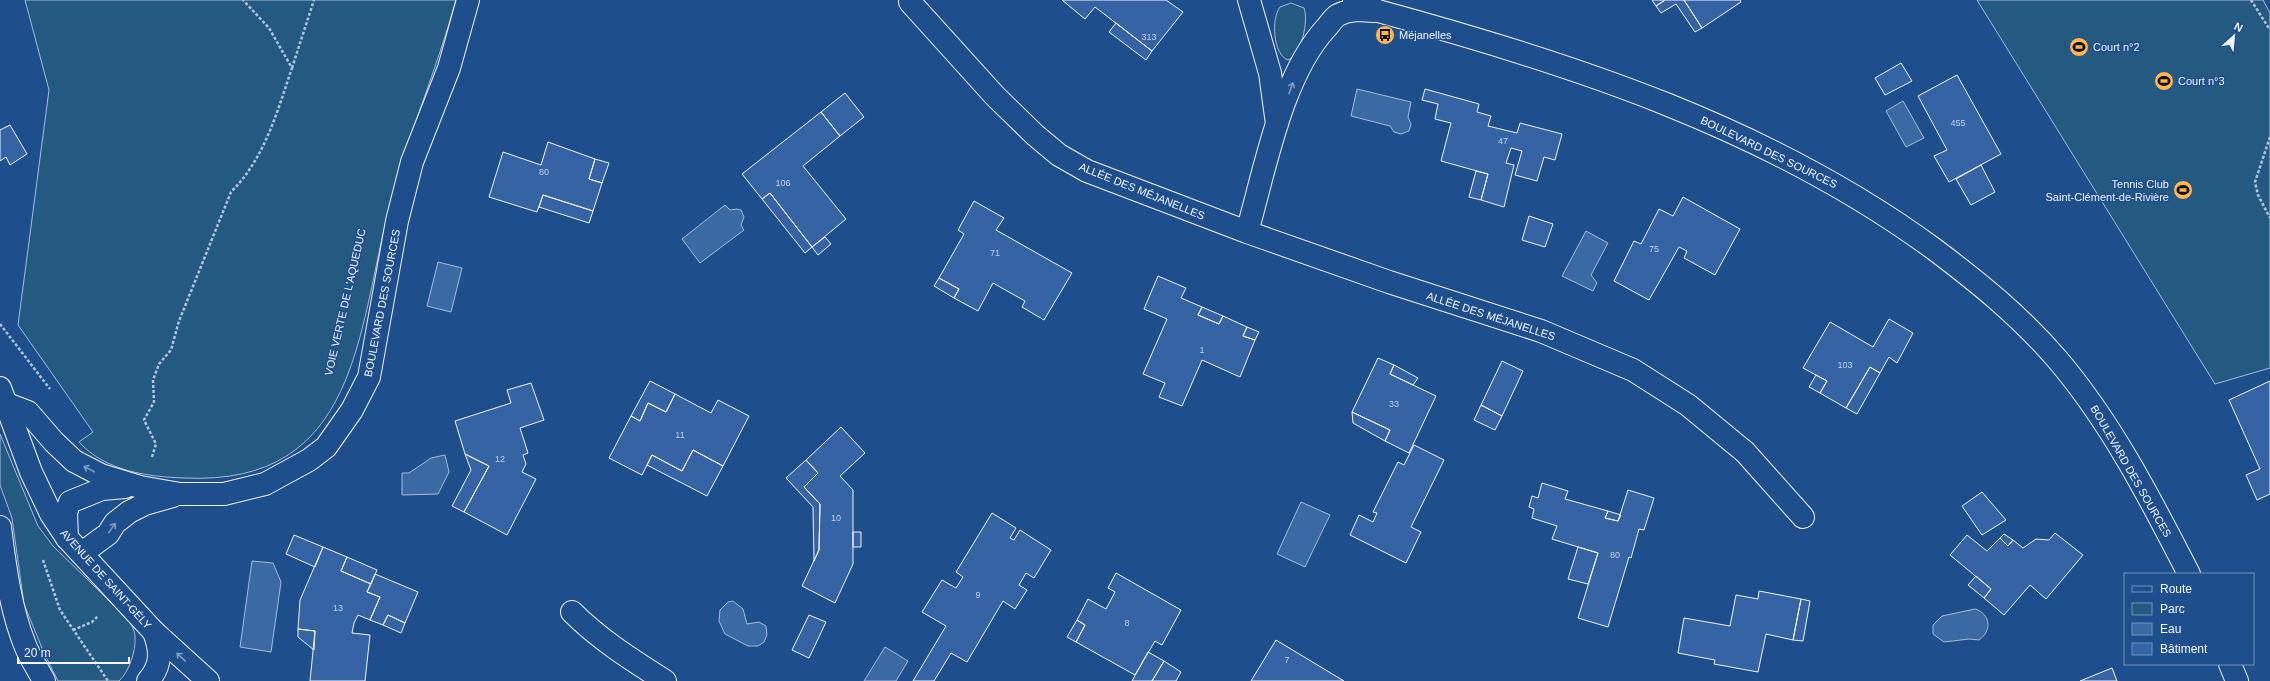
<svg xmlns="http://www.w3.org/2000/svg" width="2270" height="681" font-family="Helvetica,sans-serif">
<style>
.green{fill:#245a82;stroke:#a8bbd7}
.water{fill:#3b69a3;stroke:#a8bbd7}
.building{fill:#3563a3;stroke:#f2f6ff}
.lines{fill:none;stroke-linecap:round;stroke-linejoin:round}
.street-casing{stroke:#f2f6ff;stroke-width:24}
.secondary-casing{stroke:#f2f6ff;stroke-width:24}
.path{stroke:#b3c4dc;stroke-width:2.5;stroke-dasharray:3 2;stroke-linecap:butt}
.street{stroke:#1f4e8c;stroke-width:22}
.secondary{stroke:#1f4e8c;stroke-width:22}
.oneway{stroke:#7e9ac0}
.labels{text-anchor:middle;stroke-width:3;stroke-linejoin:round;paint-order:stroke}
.number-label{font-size:9px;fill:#c3d1e8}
.poi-label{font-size:11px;fill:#f2f6ff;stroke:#1f4e8c;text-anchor:start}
.street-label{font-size:11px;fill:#f2f6ff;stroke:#1f4e8c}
</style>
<rect width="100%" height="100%" fill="#1f4e8c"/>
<!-- green -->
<path class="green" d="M 25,0 L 456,0 C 437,69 408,135 390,205 C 357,331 359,486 185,478 C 148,477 105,471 79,442 L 93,432 L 18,325 L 49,90 Z
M 1977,0 L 2263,0 L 2270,13 L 2270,368 L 2215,384 Z
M 1291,3 L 1304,8 C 1309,21 1301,55 1288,60 C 1273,55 1271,18 1280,7 Z
M 0,434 L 38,526 L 53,546 L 128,619 C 131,624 135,631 135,637 C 136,651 129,672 119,681 L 58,681 L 44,653 L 24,604 L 12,518 L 0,485 Z"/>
<!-- water -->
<path class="water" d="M 1357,89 L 1411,102 L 1408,117 L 1411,124 L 1409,131 L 1401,134 L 1394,132 L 1390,126 L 1351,116 Z
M 1903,101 L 1924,138 L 1906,147 L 1886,111 Z
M 725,205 L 730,210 L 737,209 L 741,210 L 744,217 L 741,225 L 744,230 L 700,263 L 682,239 Z
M 1586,231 L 1608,243 L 1591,275 L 1597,283 L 1593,291 L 1562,276 Z
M 438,262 L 462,268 L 451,312 L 427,306 Z
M 445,455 L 449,472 L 438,494 L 402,495 L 402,473 L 409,473 L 431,458 Z
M 1301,502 L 1330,515 L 1305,567 L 1277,554 Z
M 252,561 L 273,563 L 281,582 L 271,652 L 240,647 Z
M 733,601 L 743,609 L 747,624 L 759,622 L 766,626 L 767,635 L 764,642 L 758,646 L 748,646 L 725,634 L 719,621 L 720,610 L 728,602 Z
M 1975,609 C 1991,614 1992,631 1979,640 L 1969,639 L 1944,642 L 1933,634 L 1933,625 L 1942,616 Z
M 885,647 L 908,661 L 896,681 L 864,681 Z"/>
<!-- building -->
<path class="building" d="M 1062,0 L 1166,0 L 1183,12 L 1152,51 L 1095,7 L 1085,19 Z
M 1652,0 L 1665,0 L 1656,6 Z
M 1665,0 L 1684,0 L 1702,28 L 1695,32 L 1676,4 L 1661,13 L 1656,6 Z
M 1684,0 L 1740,0 L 1741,2 L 1702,28 Z
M 1116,23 L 1152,51 L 1146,60 L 1109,32 Z
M 1901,63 L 1912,81 L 1885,95 L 1875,78 Z
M 1957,75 L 2001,154 L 1949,182 L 1934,156 L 1947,150 L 1918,96 Z
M 1425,89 L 1479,104 L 1477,112 L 1491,116 L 1488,126 L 1517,133 L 1520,123 L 1562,134 L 1555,160 L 1544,157 L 1537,181 L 1515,175 L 1522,151 L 1511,148 L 1506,163 L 1514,165 L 1504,207 L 1481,200 L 1488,174 L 1441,161 L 1451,123 L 1435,119 L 1438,104 L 1422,100 Z
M 845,93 L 864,117 L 840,136 L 821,112 Z
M 821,112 L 840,136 L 803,166 L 846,219 L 812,247 L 770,193 L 762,199 L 742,174 Z
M 10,125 L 27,154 L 10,165 L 6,157 L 0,161 L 0,130 Z
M 548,142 L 595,159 L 589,179 L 602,183 L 593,211 L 543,195 L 537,212 L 489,197 L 503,152 L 541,165 Z
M 595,159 L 609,163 L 602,183 L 589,179 Z
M 1981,165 L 1995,192 L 1971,205 L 1956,179 Z
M 1476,171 L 1488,174 L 1481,200 L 1469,197 Z
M 770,193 L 812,247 L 805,253 L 762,199 Z
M 543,195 L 593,211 L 589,223 L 539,207 Z
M 1683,197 L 1740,229 L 1715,275 L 1684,258 L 1687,251 L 1679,247 L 1649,300 L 1614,281 L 1634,241 L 1641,244 L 1659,209 L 1673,216 Z
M 974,201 L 1004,218 L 996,230 L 1072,273 L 1044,320 L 1022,307 L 1025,301 L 993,283 L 978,311 L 954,298 L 959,289 L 939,278 L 964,234 L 958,230 Z
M 1529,216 L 1553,224 L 1545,247 L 1522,240 Z
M 825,237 L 831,244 L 818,255 L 812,247 Z
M 1158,276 L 1186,288 L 1181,298 L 1202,307 L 1198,315 L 1219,324 L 1223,316 L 1247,327 L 1243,336 L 1255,340 L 1240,377 L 1202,360 L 1182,406 L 1159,397 L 1165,383 L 1143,374 L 1167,319 L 1144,309 Z
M 939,278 L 959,289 L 954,298 L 934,286 Z
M 1202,307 L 1223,316 L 1219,324 L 1198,315 Z
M 1889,319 L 1913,333 L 1897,363 L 1889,357 L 1880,373 L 1870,367 L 1846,408 L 1820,393 L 1827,381 L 1803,368 L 1830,322 L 1873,347 Z
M 1247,327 L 1259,332 L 1255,340 L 1243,336 Z
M 1378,358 L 1394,365 L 1390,374 L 1436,396 L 1409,453 L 1385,441 L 1390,430 L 1352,412 Z
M 1502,361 L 1523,371 L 1502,416 L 1481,405 Z
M 1394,365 L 1418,378 L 1413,385 L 1390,374 Z
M 1870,367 L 1880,373 L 1857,414 L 1846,408 Z
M 1816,375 L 1827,381 L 1820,393 L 1809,387 Z
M 650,381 L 675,394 L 666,412 L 648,403 L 640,421 L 631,416 Z
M 2270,381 L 2270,494 L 2257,500 L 2246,475 L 2260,469 L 2229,400 Z
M 531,383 L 544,420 L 520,428 L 528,453 L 523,455 L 526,464 L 522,472 L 536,479 L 507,535 L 464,512 L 489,466 L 465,454 L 455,421 L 511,403 L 507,390 Z
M 675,394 L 711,413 L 718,400 L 749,416 L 723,466 L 693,450 L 682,471 L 652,455 L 642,475 L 609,458 L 631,416 L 640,421 L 648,403 L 666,412 Z
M 1481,405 L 1502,416 L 1495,430 L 1474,420 Z
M 1352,412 L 1390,430 L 1385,441 L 1353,423 Z
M 841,427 L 865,453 L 840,476 L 853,490 L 853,564 L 835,603 L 802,586 L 819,550 L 820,504 L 804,487 L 818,473 L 806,460 Z
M 1414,445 L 1444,460 L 1411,527 L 1421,532 L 1406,563 L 1350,535 L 1359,515 L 1373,522 L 1377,513 L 1373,512 L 1398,462 L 1404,465 Z
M 693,450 L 723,466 L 707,496 L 647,465 L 652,455 L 682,471 Z
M 465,454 L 489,466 L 464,512 L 452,506 L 471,470 Z
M 806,460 L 818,473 L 804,487 L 820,504 L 819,550 L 814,561 L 813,507 L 786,478 Z
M 1542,483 L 1568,491 L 1565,499 L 1608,511 L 1605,518 L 1618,521 L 1628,490 L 1654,498 L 1644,530 L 1639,529 L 1631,558 L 1629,557 L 1608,627 L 1578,618 L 1598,553 L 1552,539 L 1557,526 L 1532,518 L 1534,509 L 1529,507 L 1532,496 L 1538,498 Z
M 1982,492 L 2006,520 L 1982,535 L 1962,506 Z
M 1608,511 L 1621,515 L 1618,521 L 1605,518 Z
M 992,513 L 1016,528 L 1010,538 L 1014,540 L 1020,530 L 1051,550 L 1034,578 L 1026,573 L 1019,585 L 1027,590 L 1015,609 L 1003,601 L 967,662 L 951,653 L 934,681 L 913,681 L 946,626 L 922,612 L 942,580 L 956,588 L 963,577 L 956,572 Z
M 853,532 L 861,532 L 861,547 L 853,547 Z
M 2055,533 L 2083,555 L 2046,599 L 2030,585 L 2004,615 L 1984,598 L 1991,589 L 1950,555 L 1967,535 L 1987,551 L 2000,538 L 2008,546 L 2013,540 L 2023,548 L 2036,539 L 2049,540 Z
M 2004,534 L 2013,540 L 2008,546 L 2000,538 Z
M 294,535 L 323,547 L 315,567 L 286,554 Z
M 323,547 L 347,557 L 341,571 L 371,584 L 367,592 L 380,597 L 370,620 L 358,615 L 354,623 L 352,633 L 370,635 L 365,681 L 310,681 L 315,631 L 298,629 L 300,600 Z
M 1578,547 L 1598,553 L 1588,584 L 1568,579 Z
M 347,557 L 377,570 L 371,584 L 341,571 Z
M 1116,573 L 1181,610 L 1162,645 L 1155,641 L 1135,675 L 1076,642 L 1085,625 L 1077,620 L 1088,599 L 1106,609 L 1115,592 L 1108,588 Z
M 375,574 L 418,592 L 405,623 L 388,615 L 383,625 L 370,620 L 380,597 L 367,592 Z
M 1976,576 L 1991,589 L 1984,598 L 1968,585 Z
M 1759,591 L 1801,599 L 1793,640 L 1766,634 L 1758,672 L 1714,664 L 1715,660 L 1678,653 L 1684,618 L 1730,626 L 1736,595 L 1758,599 Z
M 1801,599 L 1810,601 L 1803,641 L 1793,640 Z
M 388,615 L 405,623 L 401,633 L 383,625 Z
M 809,615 L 826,622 L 809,658 L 792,650 Z
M 1077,620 L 1085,625 L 1076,642 L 1067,637 Z
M 298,629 L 315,631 L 314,650 L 298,637 Z
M 1276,640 L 1344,681 L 1251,681 Z
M 1148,652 L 1164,661 L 1152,681 L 1132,681 Z
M 1164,661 L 1181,672 L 1176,681 L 1152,681 Z
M 2112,668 L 2117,681 L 2080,681 Z"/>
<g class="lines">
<defs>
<path id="street" d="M 1249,0 L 1270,73 L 1277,124
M 1354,0 L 1378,11 C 1573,64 1769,128 1934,249 C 1979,283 2020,316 2057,359 C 2111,422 2151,500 2189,574
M 910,2 L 995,96 L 1035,135 L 1059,155 L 1087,171 L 1247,232 L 1389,282 L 1541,331 L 1633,370 L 1688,405 L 1745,452 L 1803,517
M 1247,232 C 1265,170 1281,77 1326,28 C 1330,24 1333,18 1338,15 C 1350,9 1362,10 1374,11
M 7,404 L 28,412 L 54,442 L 74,461 L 101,475 L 140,487 L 180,494 L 224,494 L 265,484 L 309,460 L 326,447 L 352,410 L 369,377 L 397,221 L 412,162 L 449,68 L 468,0
M 0,527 C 5,566 10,608 25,645 C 30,658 38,669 44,681
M 67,538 L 66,512 L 70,502 L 102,489 L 125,487
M 82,553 L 108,534 L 115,523 L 129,512 L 145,504 L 173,496
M 572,612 C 600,640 632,660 665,681
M 154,632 L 208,681
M 2230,664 L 2237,681"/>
<path id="secondary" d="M 0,388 L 31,472 L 51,514 L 67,538 L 154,632 C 161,651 162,665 148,681"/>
</defs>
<!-- street casing -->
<use href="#street" class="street-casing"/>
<!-- secondary casing -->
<use href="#secondary" class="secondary-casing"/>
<!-- path -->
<path class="path" d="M 2251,0 L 2270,30
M 292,68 L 314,0
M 2270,137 L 2255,182 L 2258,195 L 2270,218
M 0,324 L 50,389
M 152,457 L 156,444 L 144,420 L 154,402 L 153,380 L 159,364 L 171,350 L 179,321 L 231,192 C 265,158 277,112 292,68 L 269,28 L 243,0
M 43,560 L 60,610 L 108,681
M 73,630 L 92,622 L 98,616"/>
<!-- street -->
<use href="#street" class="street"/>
<!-- secondary -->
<use href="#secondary" class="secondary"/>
</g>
<!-- one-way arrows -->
<defs><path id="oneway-shaft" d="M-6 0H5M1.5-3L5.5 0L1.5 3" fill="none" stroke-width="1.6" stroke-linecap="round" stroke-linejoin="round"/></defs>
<g class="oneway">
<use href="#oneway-shaft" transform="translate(1291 88) rotate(-70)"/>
<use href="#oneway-shaft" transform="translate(89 469) rotate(-152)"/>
<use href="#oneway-shaft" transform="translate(112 528) rotate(-55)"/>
<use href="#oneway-shaft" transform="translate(181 657) rotate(-137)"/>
</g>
<!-- icons -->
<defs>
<symbol id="bus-disc" viewBox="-11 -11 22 22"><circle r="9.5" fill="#ffb74d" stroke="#1f4e8c"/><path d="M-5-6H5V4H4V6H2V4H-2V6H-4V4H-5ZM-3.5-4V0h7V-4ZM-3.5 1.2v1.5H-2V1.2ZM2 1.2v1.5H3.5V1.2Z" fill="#111"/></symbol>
<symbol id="stadium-disc" viewBox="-11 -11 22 22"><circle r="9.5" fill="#ffb74d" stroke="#1f4e8c"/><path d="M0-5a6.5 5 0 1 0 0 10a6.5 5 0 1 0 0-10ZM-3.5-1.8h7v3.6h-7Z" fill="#111"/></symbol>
</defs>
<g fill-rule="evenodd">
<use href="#bus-disc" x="1374" y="24" width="22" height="22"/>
<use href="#stadium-disc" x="2068" y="36" width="22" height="22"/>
<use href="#stadium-disc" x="2153" y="70" width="22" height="22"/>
<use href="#stadium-disc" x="2172" y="179" width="22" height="22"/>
</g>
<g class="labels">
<!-- number labels -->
<g class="number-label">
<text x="1149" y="40">313</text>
<text x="1958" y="126">455</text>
<text x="1503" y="144">47</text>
<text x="544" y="175">80</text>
<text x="783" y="186">106</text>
<text x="1654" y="252">75</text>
<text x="995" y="256">71</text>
<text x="1202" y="353">1</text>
<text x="1845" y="368">103</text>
<text x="1394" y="407">33</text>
<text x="680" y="438">11</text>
<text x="500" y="462">12</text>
<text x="836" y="521">10</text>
<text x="1615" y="558">80</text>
<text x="978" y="598">9</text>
<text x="338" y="611">13</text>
<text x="1127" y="626">8</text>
<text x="1287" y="663">7</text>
</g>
<!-- poi labels -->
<g class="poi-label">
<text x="1399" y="39">Méjanelles</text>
<text x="2093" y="51">Court n°2</text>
<text x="2178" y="85">Court n°3</text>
<text x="2169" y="188" text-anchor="end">Tennis Club<tspan x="2169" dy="13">Saint-Clément-de-Rivière</tspan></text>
</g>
<!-- street labels -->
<g class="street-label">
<text transform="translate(1769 152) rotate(26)" y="4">BOULEVARD DES SOURCES</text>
<text transform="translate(1142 191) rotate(22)" y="4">ALLÉE DES MÉJANELLES</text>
<text transform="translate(345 302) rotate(-77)" y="4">VOIE VERTE DE L'AQUEDUC</text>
<text transform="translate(382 303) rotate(-79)" y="4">BOULEVARD DES SOURCES</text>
<text transform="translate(1491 316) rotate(18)" y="4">ALLÉE DES MÉJANELLES</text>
<text transform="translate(2131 471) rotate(60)" y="4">BOULEVARD DES SOURCES</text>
<text transform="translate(106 579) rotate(48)" y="4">AVENUE DE SAINT-GÉLY</text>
</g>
</g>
<!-- legend -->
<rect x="2124" y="573" width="130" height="92" fill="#1f4e8c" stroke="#7391ba"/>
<rect x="2132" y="586" width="20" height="6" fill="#1f4e8c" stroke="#7391ba"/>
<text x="2160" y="593" font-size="12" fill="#f2f6ff">Route</text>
<rect x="2132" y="603" width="20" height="12" fill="#245a82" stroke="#7391ba"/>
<text x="2160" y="613" font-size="12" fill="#f2f6ff">Parc</text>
<rect x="2132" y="623" width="20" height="12" fill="#3b69a3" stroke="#7391ba"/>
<text x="2160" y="633" font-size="12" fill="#f2f6ff">Eau</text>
<rect x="2132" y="643" width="20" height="12" fill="#3563a3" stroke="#7391ba"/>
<text x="2160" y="653" font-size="12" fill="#f2f6ff">Bâtiment</text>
<!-- north arrow -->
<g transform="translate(2234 36) rotate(27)" stroke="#1f4e8c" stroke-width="3" paint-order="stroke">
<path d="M0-3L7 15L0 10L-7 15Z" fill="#f2f6ff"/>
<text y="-6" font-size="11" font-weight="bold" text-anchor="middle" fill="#f2f6ff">N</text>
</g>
<!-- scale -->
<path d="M18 657v6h111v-6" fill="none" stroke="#f2f6ff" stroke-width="2"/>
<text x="24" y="657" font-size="12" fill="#f2f6ff" stroke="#1f4e8c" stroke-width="3" paint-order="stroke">20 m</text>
</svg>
